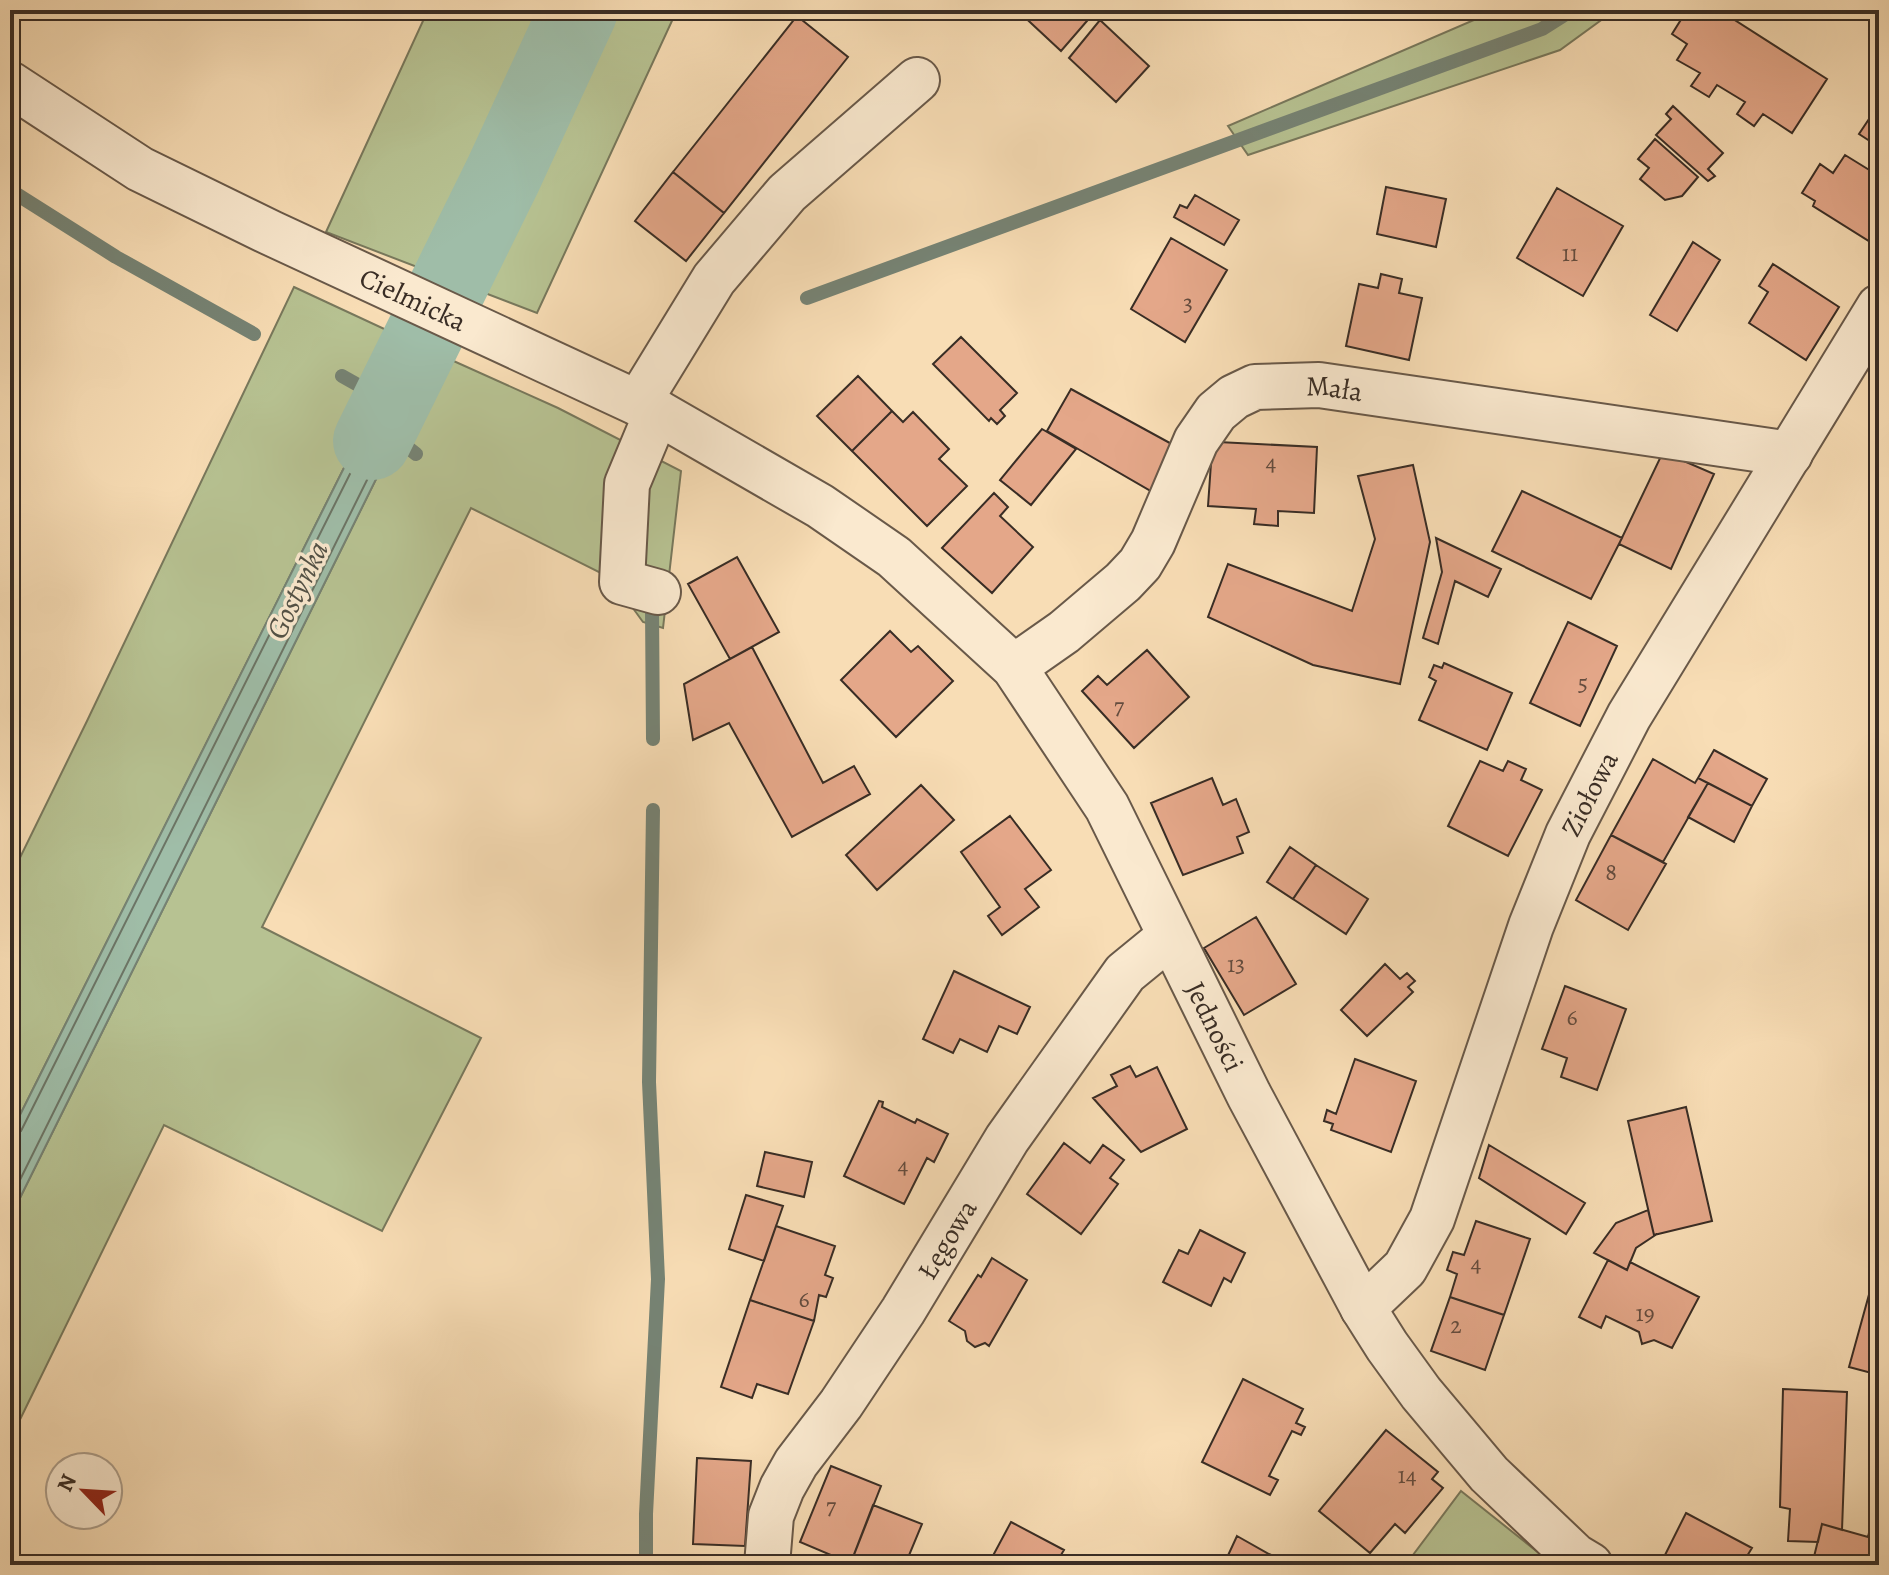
<svg xmlns="http://www.w3.org/2000/svg" width="1889" height="1575" font-family="Alegreya,serif">
<style>
.green{fill:#b7c292;stroke:#78785c;stroke-width:2}
.water{fill:#9fbda8;stroke:#768374;stroke-width:2}
.lines{fill:none;stroke-linecap:round;stroke-linejoin:round}
.shore{stroke:#6c7566;stroke-width:2}
.stream{stroke:#768374;stroke-width:14}
.river{stroke:#9fbda8;stroke-width:78}
.building{fill:#e4a789;stroke:#392d25;stroke-width:2}
.minor-casing{stroke:#695949;stroke-width:48}
.minor{stroke:#fae9cf;stroke-width:44}
.labels{text-anchor:middle;stroke-width:7;stroke-linejoin:round;paint-order:stroke}
.number-label{font-size:24px;fill:#644c3e}
.street-label{font-size:28px;fill:#392d25;stroke:#fae9cf}
.water-label{font-size:30px;font-style:italic;fill:#525146;stroke:#fae9cf}
</style>
<rect width="100%" height="100%" fill="#f8ddb5"/>
<filter id="stains"><feTurbulence type="fractalNoise" baseFrequency=".0025" numOctaves="4"/><feColorMatrix values="0 0 0 0 .2 0 0 0 0 .09 0 0 0 0 .02 0 0 0 .5 -.17"/></filter>
<radialGradient id="worn" r=".72"><stop offset=".6" stop-color="#630" stop-opacity="0"/><stop offset="1" stop-color="#630" stop-opacity=".3"/></radialGradient>
<!-- green -->
<path class="green" d="M 428,10 L 677,10 L 537,313 L 326,232 Z
M 1497,10 L 1615,10 L 1560,50 L 1248,155 L 1228,126 Z
M 294,287 L 408,340 L 10,1135 L 10,878 L 87,721 Z
M 438,354 L 558,408 L 681,471 L 663,628 L 643,622 L 611,578 L 471,508 L 262,927 L 481,1038 L 382,1231 L 164,1125 L 10,1440 L 10,1218 Z
M 1461,1491 L 1554,1565 L 1451,1565 L 1441,1559 L 1438,1565 L 1421,1565 L 1413,1555 Z"/>
<!-- water -->
<path class="water" d="M 408,340 L 438,354 L 10,1218 L 10,1135 Z"/>
<g class="lines">
<!-- shore -->
<path class="shore" d="M 10,1136 L 16,1135 L 21,1131 L 410,354 L 414,352 L 424,356 L 426,361 L 10,1200"/>
<!-- stream -->
<path class="stream" d="M 10,190 L 116,257 L 254,334
M 807,298 L 1542,29 L 1572,10
M 342,376 L 390,403
M 382,427 L 416,454
M 652,608 L 653,739
M 646,1565 L 646,1514 L 658,1279 L 649,1082 L 653,810"/>
<!-- river -->
<path class="river" d="M 372,441 L 503,175 L 579,10"/>
</g>
<!-- building -->
<path class="building" d="M 1017,10 L 1089,10 L 1093,14 L 1061,51 Z
M 1687,10 L 1719,10 L 1827,79 L 1792,133 L 1763,114 L 1754,126 L 1737,114 L 1745,102 L 1717,85 L 1709,97 L 1691,86 L 1700,73 L 1677,60 L 1687,44 L 1672,34 Z
M 797,16 L 848,57 L 724,213 L 673,172 Z
M 1100,20 L 1149,66 L 1116,102 L 1069,58 Z
M 1673,106 L 1723,153 L 1708,169 L 1715,176 L 1708,181 L 1656,135 L 1671,119 L 1666,114 Z
M 1875,110 L 1879,112 L 1879,147 L 1859,134 Z
M 1655,139 L 1698,177 L 1682,196 L 1665,200 L 1640,179 L 1649,168 L 1638,159 Z
M 1845,155 L 1879,176 L 1879,231 L 1872,243 L 1813,206 L 1815,201 L 1802,193 L 1820,164 L 1833,173 Z
M 673,172 L 724,213 L 686,261 L 635,221 Z
M 1386,187 L 1446,199 L 1436,247 L 1377,234 Z
M 1557,188 L 1623,226 L 1583,296 L 1517,258 Z
M 1195,195 L 1239,220 L 1224,245 L 1174,217 L 1180,205 L 1187,208 Z
M 1171,238 L 1227,270 L 1185,342 L 1131,309 Z
M 1693,242 L 1720,260 L 1677,331 L 1650,315 Z
M 1773,264 L 1839,307 L 1806,360 L 1749,323 L 1768,292 L 1759,286 Z
M 1381,274 L 1402,279 L 1399,293 L 1422,298 L 1409,360 L 1346,346 L 1359,284 L 1378,288 Z
M 961,337 L 1017,393 L 1000,410 L 1005,416 L 997,424 L 991,418 L 989,421 L 933,364 Z
M 858,376 L 892,411 L 852,451 L 817,416 Z
M 1071,389 L 1179,448 L 1156,494 L 1047,431 Z
M 892,411 L 903,422 L 913,412 L 949,449 L 939,459 L 967,486 L 927,526 L 852,451 Z
M 1042,429 L 1076,449 L 1031,505 L 1000,480 Z
M 1218,442 L 1317,447 L 1314,513 L 1278,511 L 1278,526 L 1254,524 L 1256,509 L 1208,506 L 1212,449 Z
M 1663,452 L 1714,474 L 1671,569 L 1619,544 Z
M 1413,465 L 1430,542 L 1400,684 L 1313,665 L 1208,617 L 1228,564 L 1352,611 L 1375,539 L 1358,476 Z
M 1522,491 L 1622,538 L 1591,599 L 1492,551 Z
M 994,493 L 1008,507 L 1000,516 L 1033,547 L 992,593 L 942,548 Z
M 1436,538 L 1501,569 L 1488,597 L 1455,581 L 1438,644 L 1423,638 L 1442,572 Z
M 737,557 L 779,632 L 730,659 L 688,584 Z
M 1568,622 L 1617,646 L 1580,726 L 1530,703 Z
M 890,631 L 911,652 L 918,646 L 953,681 L 896,737 L 841,680 Z
M 752,647 L 823,783 L 854,766 L 870,794 L 792,837 L 729,723 L 693,740 L 684,684 Z
M 1147,650 L 1189,697 L 1134,748 L 1082,691 L 1098,676 L 1107,685 Z
M 1444,663 L 1512,693 L 1487,750 L 1419,720 L 1436,681 L 1429,677 L 1434,665 L 1442,668 Z
M 1714,750 L 1767,779 L 1752,806 L 1698,778 Z
M 1653,759 L 1695,783 L 1698,778 L 1708,783 L 1663,862 L 1611,835 Z
M 1480,761 L 1503,771 L 1508,761 L 1526,769 L 1521,780 L 1542,790 L 1508,856 L 1448,826 Z
M 1212,778 L 1223,805 L 1236,799 L 1249,832 L 1237,837 L 1243,853 L 1183,875 L 1151,803 Z
M 1708,783 L 1752,806 L 1734,842 L 1688,817 Z
M 921,785 L 954,820 L 877,890 L 846,855 Z
M 1010,816 L 1051,870 L 1025,889 L 1039,907 L 1002,935 L 988,916 L 1000,907 L 961,852 Z
M 1611,835 L 1666,864 L 1628,930 L 1576,900 Z
M 1290,847 L 1316,865 L 1293,899 L 1267,882 Z
M 1316,865 L 1368,899 L 1346,934 L 1293,899 Z
M 1256,917 L 1296,984 L 1244,1015 L 1204,948 Z
M 1385,964 L 1400,979 L 1407,973 L 1415,981 L 1408,987 L 1413,992 L 1367,1036 L 1341,1010 Z
M 954,971 L 1030,1007 L 1017,1034 L 999,1026 L 987,1052 L 960,1039 L 953,1053 L 923,1039 Z
M 1565,986 L 1626,1009 L 1597,1090 L 1561,1077 L 1567,1058 L 1542,1049 Z
M 1355,1059 L 1416,1081 L 1391,1152 L 1331,1130 L 1333,1124 L 1324,1121 L 1327,1110 L 1336,1114 Z
M 1130,1066 L 1136,1077 L 1157,1067 L 1187,1129 L 1141,1152 L 1093,1098 L 1117,1086 L 1111,1075 Z
M 879,1101 L 883,1102 L 882,1107 L 915,1123 L 917,1119 L 948,1134 L 934,1162 L 927,1158 L 904,1204 L 844,1176 Z
M 1686,1107 L 1712,1221 L 1654,1235 L 1628,1121 Z
M 1064,1143 L 1090,1163 L 1103,1145 L 1124,1160 L 1110,1178 L 1118,1184 L 1081,1234 L 1027,1194 Z
M 1489,1145 L 1585,1203 L 1566,1234 L 1479,1178 Z
M 765,1152 L 812,1162 L 804,1197 L 757,1186 Z
M 746,1195 L 783,1206 L 764,1261 L 729,1249 Z
M 1648,1210 L 1654,1235 L 1657,1234 L 1636,1248 L 1627,1270 L 1594,1253 L 1616,1223 Z
M 1476,1221 L 1530,1239 L 1504,1315 L 1450,1297 L 1457,1274 L 1447,1270 L 1453,1252 L 1464,1255 Z
M 776,1226 L 835,1246 L 825,1275 L 833,1278 L 826,1297 L 819,1295 L 814,1321 L 750,1300 Z
M 1200,1230 L 1245,1253 L 1231,1282 L 1224,1278 L 1211,1306 L 1163,1282 L 1179,1250 L 1188,1254 Z
M 992,1258 L 1027,1280 L 989,1346 L 985,1343 L 975,1347 L 967,1341 L 965,1331 L 949,1321 L 978,1275 L 981,1277 Z
M 1608,1260 L 1627,1270 L 1630,1262 L 1699,1297 L 1672,1348 L 1654,1340 L 1642,1344 L 1639,1332 L 1606,1316 L 1601,1328 L 1579,1317 Z
M 1870,1291 L 1879,1293 L 1879,1375 L 1849,1367 Z
M 1450,1297 L 1504,1315 L 1485,1370 L 1431,1351 Z
M 750,1300 L 814,1321 L 788,1394 L 757,1384 L 752,1398 L 721,1387 Z
M 1243,1379 L 1303,1409 L 1296,1423 L 1305,1427 L 1301,1435 L 1292,1431 L 1269,1476 L 1278,1480 L 1270,1495 L 1202,1462 Z
M 1783,1389 L 1847,1392 L 1842,1530 L 1822,1524 L 1818,1542 L 1788,1541 L 1790,1509 L 1780,1507 Z
M 1386,1430 L 1438,1472 L 1432,1479 L 1443,1488 L 1405,1533 L 1395,1524 L 1370,1553 L 1319,1511 Z
M 697,1458 L 751,1461 L 745,1546 L 693,1544 Z
M 831,1466 L 881,1486 L 850,1565 L 827,1565 L 831,1555 L 800,1542 Z
M 873,1505 L 922,1524 L 905,1565 L 871,1565 L 853,1557 Z
M 1686,1513 L 1752,1548 L 1744,1561 L 1751,1565 L 1660,1565 Z
M 1872,1521 L 1879,1523 L 1879,1565 L 1812,1565 L 1822,1524 L 1868,1537 Z
M 1011,1522 L 1064,1550 L 1055,1565 L 988,1565 Z
M 1237,1536 L 1269,1554 L 1292,1565 L 1224,1564 Z"/>
<g class="lines">
<defs>
<g id="minor">
<path id="s1" d="M 10,84 L 140,169 L 271,233 L 657,412 L 820,506 L 894,557 L 1014,667 L 1107,807 L 1249,1095 L 1363,1308 L 1387,1346 L 1421,1393 L 1489,1474 L 1575,1556 L 1590,1565"/>
<path d="M 638,403 L 714,279 L 787,193 L 917,80"/>
<path d="M 657,412 L 627,484 L 622,582 L 658,592"/>
<path id="s2" d="M 1014,667 L 1064,632 L 1123,582 L 1140,564 L 1153,542 L 1196,441 L 1216,412 L 1234,397 L 1255,387 L 1319,385 L 1790,454"/>
<path id="s3" d="M 1363,1308 L 1405,1268 L 1432,1219 L 1531,926 L 1568,834 L 1629,716 L 1879,307"/>
<path id="s4" d="M 767,1565 L 771,1516 L 782,1488 L 796,1463 L 841,1404 L 903,1311 L 1007,1139 L 1125,973 L 1169,937"/>
</g>
</defs>
<!-- minor casing -->
<use href="#minor" class="minor-casing"/>
<!-- minor -->
<use href="#minor" class="minor"/>
</g>
<g class="labels">
<!-- number labels -->
<g class="number-label">
<text x="1570" y="261">11</text>
<text x="1188" y="311">3</text>
<text x="1271" y="470">4</text>
<text x="1583" y="691">5</text>
<text x="1119" y="714">7</text>
<text x="1611" y="880">8</text>
<text x="1236" y="972">13</text>
<text x="1572" y="1025">6</text>
<text x="903" y="1173">4</text>
<text x="1476" y="1271">4</text>
<text x="804" y="1307">6</text>
<text x="1645" y="1321">19</text>
<text x="1456" y="1333">2</text>
<text x="1407" y="1483">14</text>
<text x="831" y="1514">7</text>
</g>
<!-- street labels -->
<g class="street-label">
<text dy="10" stroke="none"><textPath href="#s1" startOffset="458">Cielmicka</textPath></text>
<text dy="10" stroke="none"><textPath href="#s2" startOffset="460">Mała</textPath></text>
<text dy="10" stroke="none"><textPath href="#s3" startOffset="568">Ziołowa</textPath></text>
<text dy="10" stroke="none"><textPath href="#s1" startOffset="1580">Jedności</textPath></text>
<text dy="10" stroke="none"><textPath href="#s4" startOffset="378">Łęgowa</textPath></text>
</g>
<!-- water labels -->
<g class="water-label">
<text transform="translate(297 590) rotate(-64)" y="10">Gostynka</text>
</g>
</g>
<!-- margin -->
<rect width="1889" height="1575" fill="none" stroke="#f8ddb5" stroke-width="40"/>
<rect x="12" y="12" width="1865" height="1551" fill="none" stroke="#392d25" stroke-width="4"/>
<rect x="20" y="20" width="1849" height="1535" fill="none" stroke="#392d25" stroke-width="2"/>
<!-- north arrow -->
<g transform="translate(84 1491) rotate(295)"><circle r="38" fill="#fae9cf" stroke="#ad9e8b" stroke-width="2"/>
<path d="M0-6L14 30L0 20L-14 30Z" fill="#8f2418"/>
<text y="-12" font-size="22" font-weight="bold" text-anchor="middle" fill="#392d25">N</text>
</g>
<rect width="100%" height="100%" filter="url(#stains)"/>
<rect width="100%" height="100%" fill="url(#worn)"/>
</svg>
